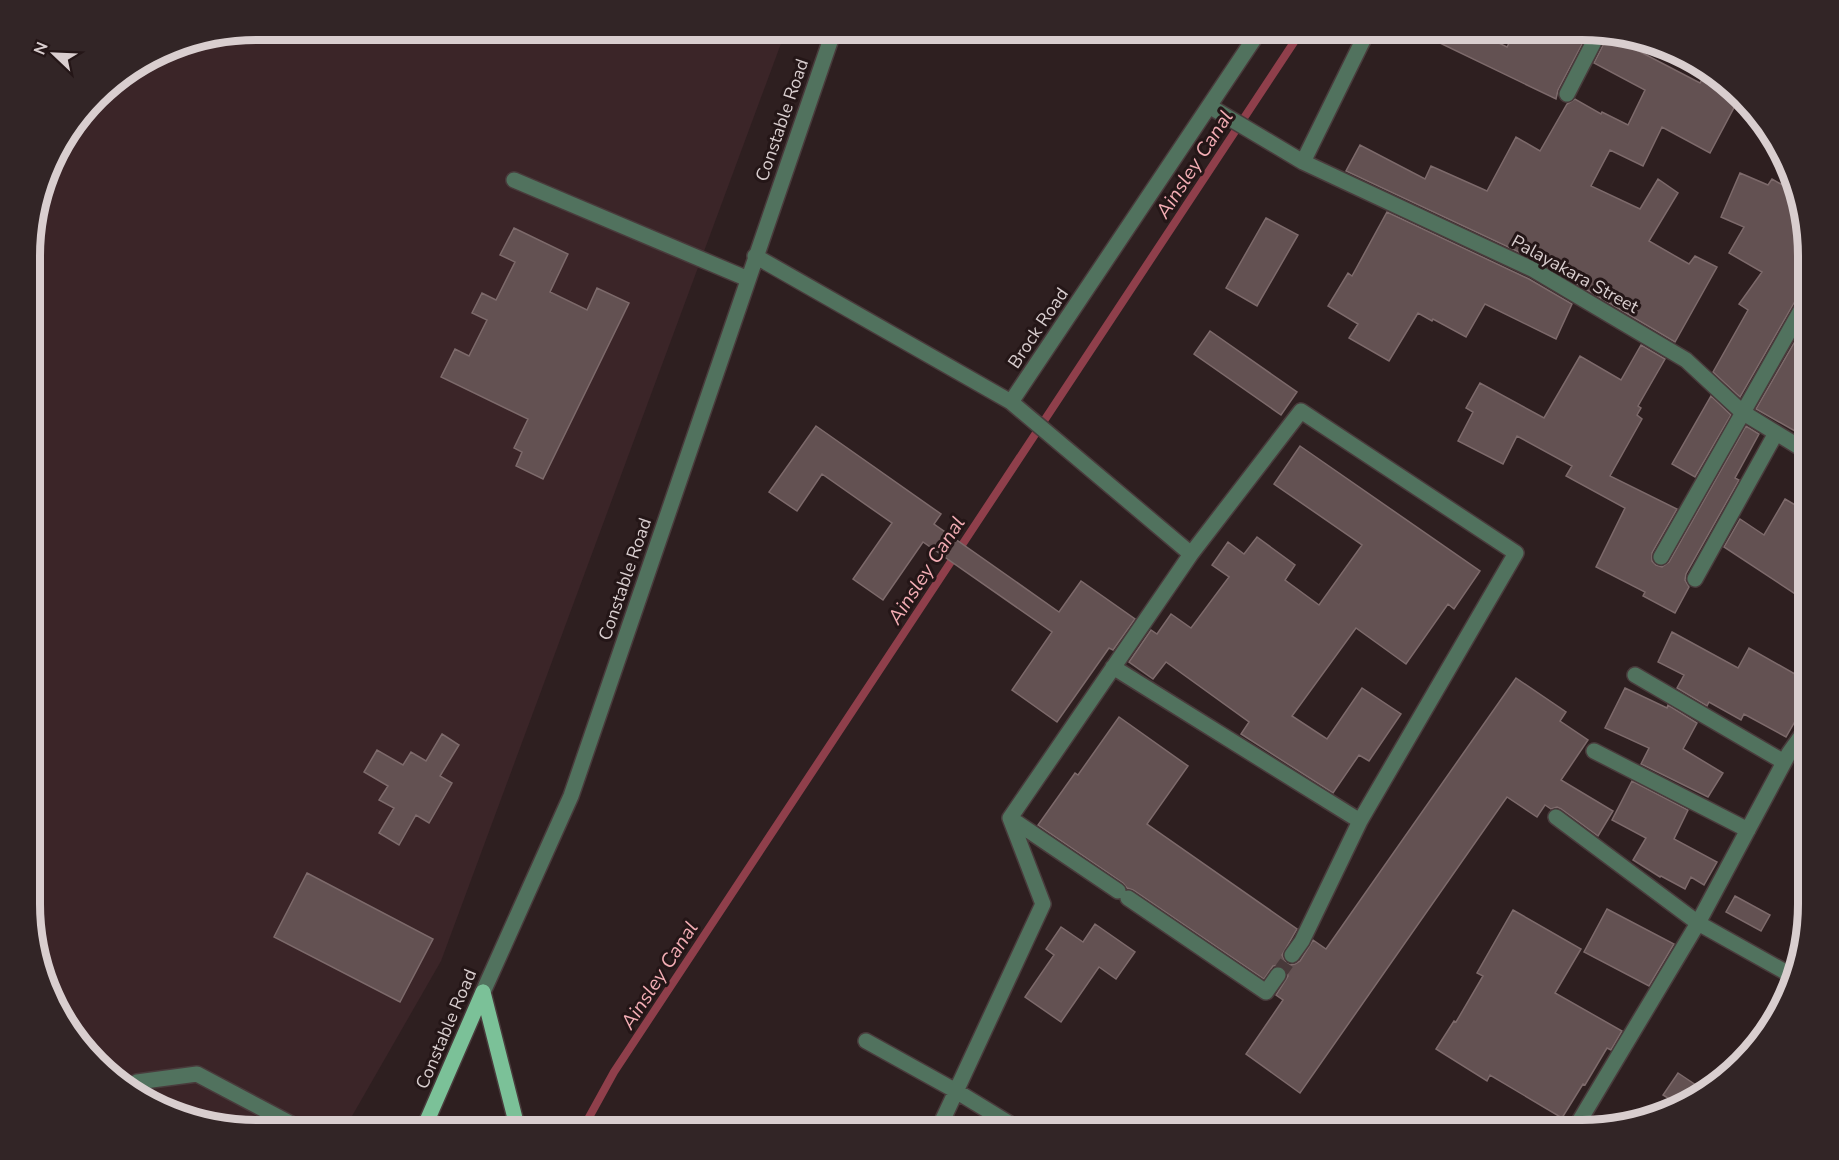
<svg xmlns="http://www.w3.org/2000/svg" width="1839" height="1160" font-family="'Nunito Sans',sans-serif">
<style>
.built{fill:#3b2528}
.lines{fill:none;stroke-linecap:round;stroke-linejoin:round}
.stream{stroke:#8f3f4b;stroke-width:8}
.building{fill:#635152;stroke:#7d6a6b;stroke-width:1.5}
.minor-tunnel{stroke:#48393a;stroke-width:15;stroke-dasharray:15 8;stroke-linecap:butt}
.minor-casing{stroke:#493b3c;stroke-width:18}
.major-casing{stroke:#493b3c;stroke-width:18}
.minor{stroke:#51725e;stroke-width:15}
.major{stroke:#7bc198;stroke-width:15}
.labels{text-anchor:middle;stroke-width:6;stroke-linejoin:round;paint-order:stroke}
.street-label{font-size:18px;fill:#d9cecf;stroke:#241617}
.water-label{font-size:20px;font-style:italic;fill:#f3adb4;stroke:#241617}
.rim{fill:none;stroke:#d9cecf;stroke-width:8}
</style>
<rect width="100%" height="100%" fill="#2e1f20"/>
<!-- built -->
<path class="built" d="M 256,30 L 786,30 L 441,961 L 344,1130 L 256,1130 L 184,1118 L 131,1092 L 68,1029 L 32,933 L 32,227 L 53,156 L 107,86 L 170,47 Z"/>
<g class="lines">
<!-- stream -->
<path class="stream" d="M 582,1130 L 614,1072 L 1302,30"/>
</g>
<!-- building -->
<path class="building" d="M 1413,30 L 1472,30 L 1507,47 L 1514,33 L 1523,37 L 1526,30 L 1589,31 L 1558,90 L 1556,99 Z
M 1608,35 L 1700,83 L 1708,68 L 1738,100 L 1710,153 L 1662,127 L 1643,166 L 1610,150 L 1591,186 L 1640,209 L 1658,179 L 1678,193 L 1649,241 L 1689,264 L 1695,256 L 1717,267 L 1675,342 L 1538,261 L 1346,171 L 1360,145 L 1425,179 L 1431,166 L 1487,191 L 1516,137 L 1540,151 L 1567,104 L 1575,99 L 1601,114 L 1602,112 L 1628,125 L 1645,90 L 1594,63 Z
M 1740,173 L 1768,185 L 1772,179 L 1793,191 L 1809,242 L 1809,286 L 1801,291 L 1740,397 L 1713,372 L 1748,310 L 1739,304 L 1762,272 L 1729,253 L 1744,227 L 1721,217 Z
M 1387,212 L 1529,279 L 1572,304 L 1556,339 L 1485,304 L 1466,337 L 1433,319 L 1432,321 L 1418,313 L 1389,361 L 1349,338 L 1358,324 L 1328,306 L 1348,273 L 1352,276 Z
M 1266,218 L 1298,235 L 1257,306 L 1226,288 Z
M 514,228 L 568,254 L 550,292 L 587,310 L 597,288 L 629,303 L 543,479 L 516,466 L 522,452 L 514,448 L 528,419 L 441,377 L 455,349 L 469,356 L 487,320 L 472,313 L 482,293 L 496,300 L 515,262 L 500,255 Z
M 1809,317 L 1809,439 L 1756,409 Z
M 1210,331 L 1297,392 L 1281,415 L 1194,354 Z
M 1641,345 L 1665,359 L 1638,406 L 1641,408 L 1637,415 L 1642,419 L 1610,476 L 1677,509 L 1652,553 L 1652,561 L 1656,565 L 1662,567 L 1669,562 L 1746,426 L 1759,434 L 1735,478 L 1739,480 L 1686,574 L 1685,580 L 1689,587 L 1675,613 L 1643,596 L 1645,592 L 1596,567 L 1625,508 L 1566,476 L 1572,466 L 1517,436 L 1503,464 L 1458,441 L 1473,412 L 1466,408 L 1480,383 L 1544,418 L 1580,356 L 1621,380 Z
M 1711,396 L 1731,415 L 1695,477 L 1672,464 Z
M 816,426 L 941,514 L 934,524 L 1059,612 L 1081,581 L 1135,619 L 1113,650 L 1109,648 L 1057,722 L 1012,690 L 1052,632 L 923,542 L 883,600 L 853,579 L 892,523 L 822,474 L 797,511 L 769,492 Z
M 1300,446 L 1480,571 L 1454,609 L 1448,604 L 1406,664 L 1356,628 L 1292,716 L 1327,739 L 1362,688 L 1401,714 L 1369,761 L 1359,755 L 1333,793 L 1241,734 L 1249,722 L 1166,662 L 1153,679 L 1129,662 L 1151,630 L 1157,634 L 1171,614 L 1191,628 L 1229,577 L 1212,565 L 1228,542 L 1244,554 L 1257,537 L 1295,565 L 1285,580 L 1319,605 L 1362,545 L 1274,484 Z
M 1785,499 L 1809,513 L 1809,603 L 1724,547 L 1740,519 L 1764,535 Z
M 1672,632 L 1738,668 L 1749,648 L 1809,682 L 1809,697 L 1786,737 L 1744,714 L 1741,720 L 1709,702 L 1707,706 L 1677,688 L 1684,675 L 1658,662 Z
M 1516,678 L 1566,712 L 1560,721 L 1588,740 L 1561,780 L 1613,811 L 1598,836 L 1561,809 L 1557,807 L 1551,809 L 1545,805 L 1537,817 L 1507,797 L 1300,1093 L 1246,1054 L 1283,1000 L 1276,995 L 1288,976 L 1287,971 L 1284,967 L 1279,965 L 1273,966 L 1264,979 L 1133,890 L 1127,888 L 1123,883 L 1038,825 L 1075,773 L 1078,775 L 1119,717 L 1188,766 L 1147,824 L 1297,929 L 1282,955 L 1286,963 L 1290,965 L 1295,964 L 1300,961 L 1313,940 L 1326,949 Z
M 1625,688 L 1667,708 L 1668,705 L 1697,723 L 1683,749 L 1723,773 L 1708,797 L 1641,764 L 1649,748 L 1605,728 Z
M 442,734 L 459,745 L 440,776 L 452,783 L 429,823 L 416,815 L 399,845 L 379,833 L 394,808 L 379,800 L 388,786 L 364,772 L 377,750 L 403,765 L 411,752 L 426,761 Z
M 1632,781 L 1688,810 L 1674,839 L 1717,862 L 1704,885 L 1691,877 L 1685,889 L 1661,876 L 1660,877 L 1633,860 L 1646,838 L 1612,820 Z
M 307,873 L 433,939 L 400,1002 L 274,937 Z
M 1735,896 L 1770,915 L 1761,931 L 1726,912 Z
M 1607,909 L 1674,944 L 1649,986 L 1584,952 Z
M 1513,910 L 1581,949 L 1555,993 L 1622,1031 L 1611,1050 L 1607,1048 L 1585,1085 L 1583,1084 L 1562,1118 L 1490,1075 L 1487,1081 L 1436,1049 L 1454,1021 L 1456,1022 L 1483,976 L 1477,973 Z
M 1095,924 L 1135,952 L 1116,979 L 1099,967 L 1061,1022 L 1025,997 L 1054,955 L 1046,949 L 1061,927 L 1083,942 Z
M 1678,1073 L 1705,1091 L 1696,1100 L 1679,1105 L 1663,1095 Z"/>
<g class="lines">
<!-- minor-tunnel -->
<path class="minor-tunnel" d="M 1278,975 L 1292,955"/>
<defs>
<path id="minor" d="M 1567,94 L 1599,32
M 1209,106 L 1303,162 L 1534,270 L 1686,360 L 1742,412 L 1809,453
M 1303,162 L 1368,30
M 514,180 L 748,279
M 755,256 L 1011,402 L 1260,30
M 1011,402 L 1191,554
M 1661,557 L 1809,296
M 1695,579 L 1776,433
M 1113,667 L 1360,821
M 1635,675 L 1784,762
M 1594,751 L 1748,830
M 1556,817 L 1698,923 L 1796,978
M 1010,818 L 1191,554 L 1301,411 L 1516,553 L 1360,821 L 1302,941 L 1292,955
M 1010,818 L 1118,891
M 1128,898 L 1266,992 L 1278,975
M 483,992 L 571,796 L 834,30
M 866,1041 L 956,1091 L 1020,1130
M 127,1088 L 137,1082 L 197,1074 L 297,1127 L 295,1130
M 938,1130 L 1043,904 L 1010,818
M 1574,1130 L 1698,923 L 1789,753 L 1809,725"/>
<path id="major" d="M 483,992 L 518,1130
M 423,1130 L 483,992"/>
</defs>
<!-- minor casing -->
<use href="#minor" class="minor-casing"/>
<!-- major casing -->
<use href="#major" class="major-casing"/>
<!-- minor -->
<use href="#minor" class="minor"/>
<!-- major -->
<use href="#major" class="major"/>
</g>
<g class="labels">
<!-- street labels -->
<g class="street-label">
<text transform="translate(782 120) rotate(-71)" y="6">Constable Road</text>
<text transform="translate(1575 274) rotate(29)" y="6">Palayakara Street</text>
<text transform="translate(1038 328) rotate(-56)" y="6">Brock Road</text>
<text transform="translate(625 579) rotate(-71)" y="6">Constable Road</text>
<text transform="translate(446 1029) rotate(-67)" y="6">Constable Road</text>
</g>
<!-- water labels -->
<g class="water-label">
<text transform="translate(1194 164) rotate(-57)" y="7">Ainsley Canal</text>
<text transform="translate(926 570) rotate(-57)" y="7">Ainsley Canal</text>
<text transform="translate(659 975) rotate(-57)" y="7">Ainsley Canal</text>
</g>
</g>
<!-- crop -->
<path d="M0 0H1839V1160H0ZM256 40H1582A216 216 0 0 1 1798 256V904A216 216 0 0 1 1582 1120H256A216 216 0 0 1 40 904V256A216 216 0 0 1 256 40Z" fill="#322526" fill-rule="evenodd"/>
<path class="rim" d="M256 40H1582A216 216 0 0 1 1798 256V904A216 216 0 0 1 1582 1120H256A216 216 0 0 1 40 904V256A216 216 0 0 1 256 40Z"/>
<!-- north arrow -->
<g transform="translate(54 54) rotate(293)" stroke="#241617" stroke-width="4.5" paint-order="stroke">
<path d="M0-4.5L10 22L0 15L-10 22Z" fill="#d9cecf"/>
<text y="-9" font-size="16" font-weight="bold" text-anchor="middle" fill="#d9cecf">N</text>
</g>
</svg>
